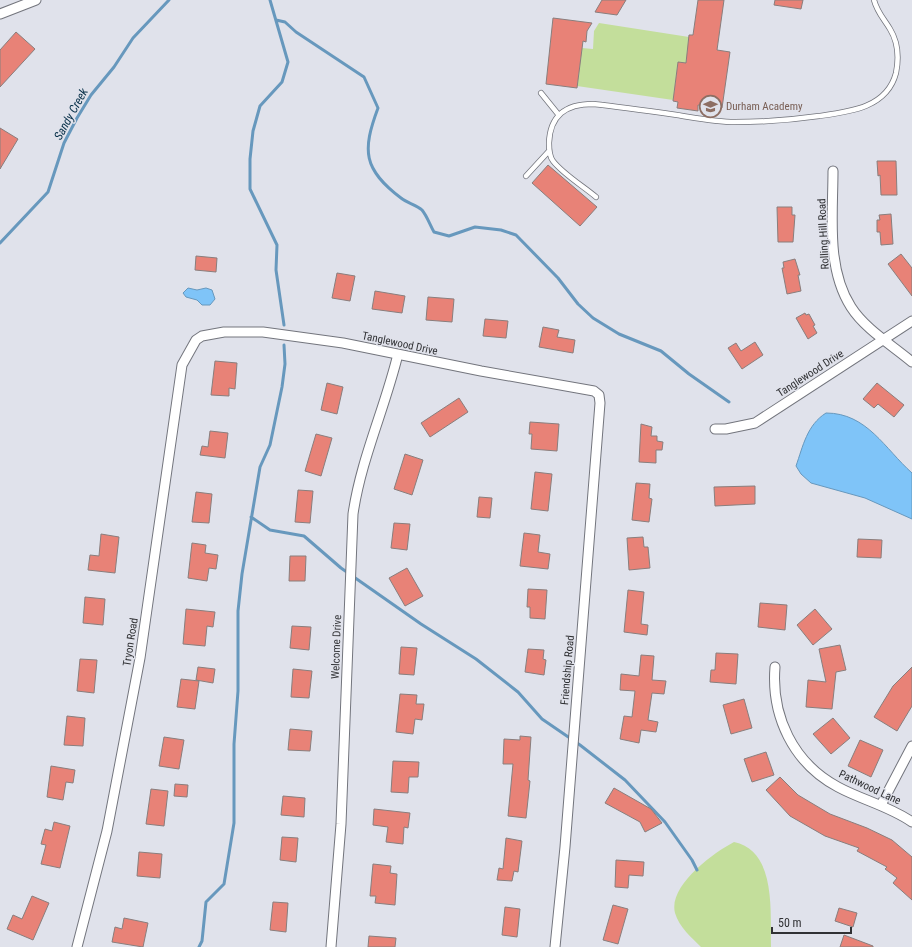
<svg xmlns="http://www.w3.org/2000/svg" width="912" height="947" font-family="'Roboto Condensed',sans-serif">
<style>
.green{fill:#c3de9b}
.water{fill:#7fc4f8;stroke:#6798bd}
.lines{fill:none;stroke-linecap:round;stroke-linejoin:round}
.stream{stroke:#6798bd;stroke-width:3}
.building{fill:#e88277;stroke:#897e7d}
.service-casing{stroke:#73757d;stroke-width:6}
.minor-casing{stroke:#73757d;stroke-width:11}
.service{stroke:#fff;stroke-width:4.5}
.minor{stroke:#fff;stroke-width:9}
.labels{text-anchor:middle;stroke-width:3;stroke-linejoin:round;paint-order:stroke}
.education-label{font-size:11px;fill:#785e54;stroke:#e0e2eb;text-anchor:start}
.street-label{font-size:11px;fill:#303134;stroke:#e0e2eb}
.water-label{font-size:12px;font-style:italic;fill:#062f48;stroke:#e0e2eb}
</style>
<rect width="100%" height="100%" fill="#e0e2eb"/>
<!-- green -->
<path class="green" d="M 599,23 L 689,37 L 686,63 L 678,62 L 673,100 L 577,86 L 582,48 L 593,49 L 594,31 Z
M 734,842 C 777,851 770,913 771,947 L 701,947 C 692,938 679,927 675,913 C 668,886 713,853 734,842 Z"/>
<!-- water -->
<path class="water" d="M 188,288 L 197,290 L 206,288 L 212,290 L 215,299 L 210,305 L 202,305 L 197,300 L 186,297 L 183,293 Z
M 826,413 C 867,413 885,449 912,473 L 912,519 L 865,498 L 811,483 L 801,474 L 796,466 C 803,446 807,425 826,413 Z"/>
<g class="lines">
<!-- stream -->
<path class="stream" d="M 270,0 L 288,62 L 282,82 L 260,106 L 253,131 L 250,159 L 250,189 L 277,245 L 276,270 L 284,325
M 276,20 L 285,22 L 296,32 L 364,77 L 378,108 C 362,151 363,169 401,198 C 407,203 417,205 422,210 C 427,216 430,225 434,232 L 449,236 L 475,227 L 501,230 L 516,235 L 558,278 L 578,304 L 593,318 L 619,334 L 661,351 L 689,374 L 729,402
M 0,243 L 48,192 L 64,143 L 77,118 L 91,95 L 114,67 L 133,38 L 169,0
M 251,517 L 270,530 L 304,536 L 341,568 L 421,624 L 476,659 L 518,692 L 542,719 L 580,745 L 625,780 L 665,822 L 692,860 L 697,870
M 199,947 L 202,941 L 206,902 L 224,884 L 234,823 L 234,744 L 238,691 L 238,611 L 242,574 L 260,467 L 270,445 L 282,387 L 285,364 L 284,345"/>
</g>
<!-- building -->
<path class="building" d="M 602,0 L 626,0 L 617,15 L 595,12 Z
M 698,0 L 724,0 L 717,50 L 730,52 L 722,108 L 698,105 L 698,111 L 677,108 L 678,102 L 673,101 L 678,62 L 686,63 L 689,35 L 693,35 Z
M 775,0 L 803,0 L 801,9 L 774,5 Z
M 553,18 L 592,23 L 587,31 L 586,42 L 583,41 L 577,88 L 546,84 Z
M 16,32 L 35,49 L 0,87 L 0,50 Z
M 0,128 L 18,139 L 0,169 Z
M 877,161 L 896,161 L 897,195 L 881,195 L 880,175 L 878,176 Z
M 548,165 L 597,207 L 580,226 L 532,183 Z
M 777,207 L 792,207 L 792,215 L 795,215 L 793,242 L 778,242 Z
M 891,214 L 893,244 L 881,245 L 880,232 L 877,232 L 877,220 L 880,220 L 879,215 Z
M 901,254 L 912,268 L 912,296 L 888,264 Z
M 196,256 L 217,258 L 216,272 L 195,270 Z
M 795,259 L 800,275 L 798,275 L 801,291 L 787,294 L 782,268 L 784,268 L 783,262 Z
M 337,273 L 355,276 L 350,301 L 332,298 Z
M 375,291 L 405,296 L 402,313 L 372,309 Z
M 428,297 L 454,299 L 452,322 L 426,320 Z
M 805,313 L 806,315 L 809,314 L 815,325 L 813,326 L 817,333 L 808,339 L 796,318 Z
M 485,319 L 508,321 L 506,338 L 483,336 Z
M 543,327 L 559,330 L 557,337 L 575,340 L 573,353 L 539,347 Z
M 755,342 L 763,355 L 742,369 L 728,348 L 736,343 L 741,351 Z
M 215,361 L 237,363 L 235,389 L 229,388 L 229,396 L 211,395 Z
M 327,383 L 343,387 L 337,414 L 321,410 Z
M 877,383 L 904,405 L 894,417 L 878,404 L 874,408 L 863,399 Z
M 459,398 L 468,412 L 430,437 L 421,423 Z
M 530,422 L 559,424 L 557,451 L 531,449 L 532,434 L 529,434 Z
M 641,424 L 652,427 L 651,436 L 657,436 L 657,441 L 663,442 L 662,450 L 656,450 L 656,463 L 639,462 Z
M 210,431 L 228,433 L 225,458 L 200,455 L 202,446 L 208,447 Z
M 316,434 L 332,438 L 321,476 L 305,471 Z
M 405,454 L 423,460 L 412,495 L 394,489 Z
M 535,472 L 552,474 L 548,511 L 531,509 Z
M 636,483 L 650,484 L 649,498 L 652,499 L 649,522 L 632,520 Z
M 755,486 L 755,504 L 715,506 L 714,487 Z
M 298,490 L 313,491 L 310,523 L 295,522 Z
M 196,492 L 212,494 L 209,523 L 192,522 Z
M 479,497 L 492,498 L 490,518 L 477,517 Z
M 394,523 L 410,524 L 407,550 L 391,548 Z
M 524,533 L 540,535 L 538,552 L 550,554 L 548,569 L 520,566 Z
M 101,534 L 119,537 L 115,573 L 88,570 L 90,555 L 99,556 Z
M 643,537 L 644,547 L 648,547 L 650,568 L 629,570 L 627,538 Z
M 858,539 L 882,540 L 881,558 L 857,557 Z
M 192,543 L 206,545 L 205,553 L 218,555 L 216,569 L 209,568 L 207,581 L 188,578 Z
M 290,556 L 306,556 L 305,581 L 289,581 Z
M 407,568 L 423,596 L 405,606 L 389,578 Z
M 528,589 L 547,590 L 545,619 L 530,618 L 530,607 L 527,607 Z
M 628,590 L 644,592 L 641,624 L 648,625 L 647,635 L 624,632 Z
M 85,597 L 105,599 L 103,625 L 83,623 Z
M 760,603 L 787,605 L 785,630 L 758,627 Z
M 186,609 L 215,612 L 213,627 L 207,626 L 205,646 L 183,644 Z
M 815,609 L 832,629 L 813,645 L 797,625 Z
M 292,626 L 311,627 L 309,650 L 290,648 Z
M 840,645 L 846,670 L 836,672 L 832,709 L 806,707 L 808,680 L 826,682 L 819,649 Z
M 401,647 L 417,648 L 414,675 L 399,674 Z
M 528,649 L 544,650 L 543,659 L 546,660 L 544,675 L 525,672 Z
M 716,653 L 738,654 L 736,684 L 710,682 L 711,670 L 715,670 Z
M 641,655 L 654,656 L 652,680 L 666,681 L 664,694 L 652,693 L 648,720 L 658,722 L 656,732 L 641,730 L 639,743 L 620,739 L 624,716 L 632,717 L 635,691 L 620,690 L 621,674 L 639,676 Z
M 80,659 L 97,660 L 94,693 L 77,691 Z
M 198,667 L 215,669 L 213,683 L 196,680 Z
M 912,667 L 912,706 L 897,731 L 874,717 L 893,686 Z
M 293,669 L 312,671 L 309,698 L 291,697 Z
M 181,679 L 199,681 L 195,709 L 177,707 Z
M 400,694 L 417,695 L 416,704 L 424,704 L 422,720 L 415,719 L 413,734 L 396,732 Z
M 744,699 L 752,728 L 731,734 L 723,705 Z
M 67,716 L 85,718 L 83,746 L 64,745 Z
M 833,718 L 850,738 L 831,754 L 813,734 Z
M 290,729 L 312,731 L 310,751 L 288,750 Z
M 520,736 L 531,737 L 528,780 L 530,781 L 526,818 L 508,816 L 513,764 L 503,764 L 504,739 L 520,740 Z
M 164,737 L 184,740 L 179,769 L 159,766 Z
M 860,740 L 883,750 L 871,777 L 848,766 Z
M 766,752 L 774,775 L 752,782 L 744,759 Z
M 393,761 L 419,762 L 418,777 L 409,777 L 408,793 L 391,792 Z
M 51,766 L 75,770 L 73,783 L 66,782 L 63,800 L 47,797 Z
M 780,777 L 798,795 L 830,814 L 867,828 L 892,840 L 912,857 L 912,900 L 893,883 L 897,878 L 885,869 L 887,867 L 857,851 L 859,848 L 825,836 L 790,816 L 766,790 Z
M 175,784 L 188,785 L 187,797 L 174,796 Z
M 614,788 L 651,809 L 662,823 L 645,832 L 640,822 L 605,803 Z
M 151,789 L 168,791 L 164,826 L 146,824 Z
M 283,796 L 305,798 L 304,817 L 281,815 Z
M 374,809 L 410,813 L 408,828 L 404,827 L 403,844 L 386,842 L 388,827 L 373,825 Z
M 54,822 L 70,826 L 60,868 L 41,864 L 46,845 L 41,844 L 45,829 L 52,831 Z
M 282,837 L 298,838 L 296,862 L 280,860 Z
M 506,838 L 522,841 L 518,872 L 514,871 L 512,881 L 497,880 L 499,868 L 503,869 Z
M 139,852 L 162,854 L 160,878 L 137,876 Z
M 616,860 L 644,862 L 643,876 L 629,875 L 628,888 L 615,887 Z
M 373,864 L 391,866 L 390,873 L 397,874 L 395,905 L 375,903 L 376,896 L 370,896 Z
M 32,896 L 49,903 L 33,940 L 7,929 L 13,915 L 22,919 Z
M 273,902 L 288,903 L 286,932 L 270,930 Z
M 613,905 L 628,909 L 618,944 L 603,940 Z
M 505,907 L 520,909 L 517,937 L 502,935 Z
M 839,908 L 857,913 L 853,927 L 835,921 Z
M 124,918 L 148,923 L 143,947 L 112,942 L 115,927 L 122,929 Z
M 844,935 L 873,946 L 873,947 L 840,947 Z
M 369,936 L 396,938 L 395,947 L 368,947 Z"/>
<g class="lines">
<defs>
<path id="service" d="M 541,93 L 558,114
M 526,176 L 549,151
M 596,197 C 583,186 563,174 553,161 C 549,156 549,149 549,143 C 550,115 566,104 593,104 C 621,107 649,111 677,115 C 696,118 716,122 735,122 C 763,122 791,120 819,116 C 849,112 887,108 896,73 C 899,58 898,42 890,29 C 884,19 877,12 874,0"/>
<path id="minor" d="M 0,14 L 36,0
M 833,171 C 833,215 826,268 851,307 C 865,329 892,345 912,362
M 715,429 L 726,429 L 755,423 L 912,321
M 775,667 C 771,716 793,763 838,787 C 862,800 889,806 912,822
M 881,805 L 912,746
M 77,947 L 107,831 L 140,658 L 182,365 L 196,340 L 202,336 L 224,332 L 263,332 L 343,343 L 481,371 L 594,391 L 599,395 L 600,403 L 565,847 L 555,947
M 331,947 L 341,824 L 353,514 C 361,459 385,408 398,354"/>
</defs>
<!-- service casing -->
<use href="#service" class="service-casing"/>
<!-- minor casing -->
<use href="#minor" class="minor-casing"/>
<!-- service -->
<use href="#service" class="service"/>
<!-- minor -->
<use href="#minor" class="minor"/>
</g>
<!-- icons -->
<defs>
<symbol id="school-ring" viewBox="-11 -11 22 22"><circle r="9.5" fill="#e0e2eb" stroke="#8d6e63" stroke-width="1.5"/><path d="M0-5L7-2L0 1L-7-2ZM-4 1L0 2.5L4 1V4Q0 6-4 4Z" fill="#8d6e63"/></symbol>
</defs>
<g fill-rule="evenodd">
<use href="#school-ring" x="698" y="94" width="25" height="25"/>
</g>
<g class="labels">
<!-- education labels -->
<g class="education-label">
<text x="726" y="110">Durham Academy</text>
</g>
<!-- street labels -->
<g class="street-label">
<text transform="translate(823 234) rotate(-93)" y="4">Rolling Hill Road</text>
<text transform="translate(400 343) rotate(12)" y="4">Tanglewood Drive</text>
<text transform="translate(810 373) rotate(-33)" y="4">Tanglewood Drive</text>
<text transform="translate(130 642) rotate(-81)" y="4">Tryon Road</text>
<text transform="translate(336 647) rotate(-88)" y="4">Welcome Drive</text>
<text transform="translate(567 670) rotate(-85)" y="4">Friendship Road</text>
<text transform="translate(870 787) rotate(25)" y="4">Pathwood Lane</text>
</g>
<!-- water labels -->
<g class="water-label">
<text transform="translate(71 114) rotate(-61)" y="4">Sandy Creek</text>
</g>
</g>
<!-- scale -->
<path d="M772 927v6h79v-6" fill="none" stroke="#303134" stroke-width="2"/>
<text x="778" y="927" font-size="12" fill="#303134" stroke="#e0e2eb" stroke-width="3" paint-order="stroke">50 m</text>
</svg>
